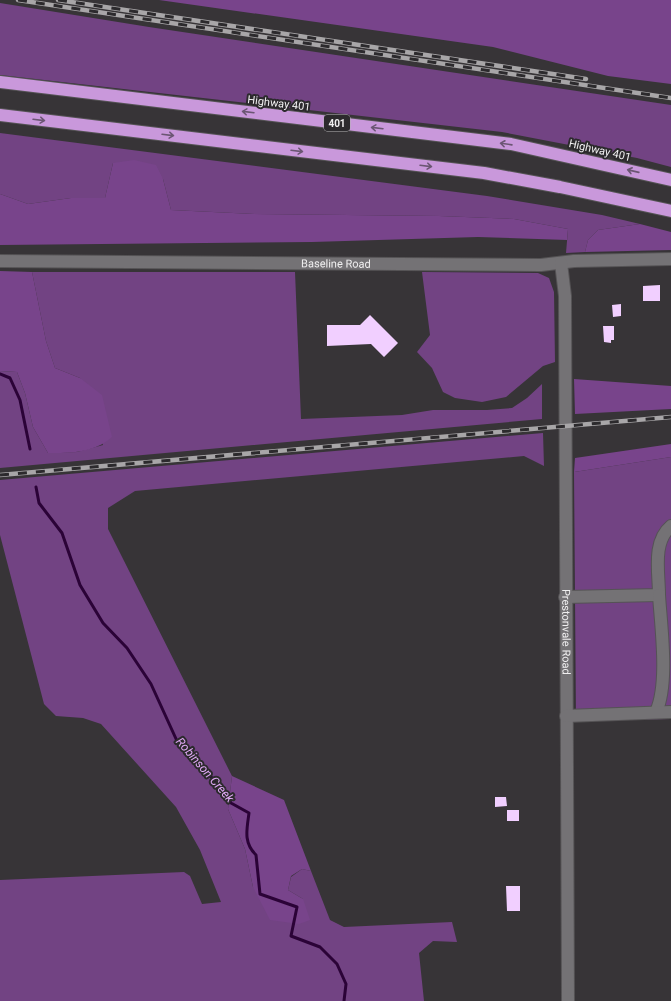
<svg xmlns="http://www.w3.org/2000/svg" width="671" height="1001" font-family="Roboto,sans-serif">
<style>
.green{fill:#724383}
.forest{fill:#78448b}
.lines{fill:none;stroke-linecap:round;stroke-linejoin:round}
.stream{stroke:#2b0337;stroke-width:3}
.building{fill:#f1cfff}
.minor-casing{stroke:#555355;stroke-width:14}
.highway-casing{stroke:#555355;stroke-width:14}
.minor{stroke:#747275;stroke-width:12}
.highway{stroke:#c998db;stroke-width:12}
.rail-casing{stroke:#a8a6a8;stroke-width:4.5}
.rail{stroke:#2c2a2d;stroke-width:3;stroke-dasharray:9;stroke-linecap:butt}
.oneway{stroke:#6b5673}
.labels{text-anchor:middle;stroke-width:4;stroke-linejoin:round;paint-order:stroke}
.shield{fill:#2c2a2d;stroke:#b5b4b6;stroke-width:1}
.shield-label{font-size:10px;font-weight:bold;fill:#f0eff0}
.street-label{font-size:11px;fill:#f0eff0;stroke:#2c2a2d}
.water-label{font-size:12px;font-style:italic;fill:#e1a9f6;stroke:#2c2a2d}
</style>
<rect width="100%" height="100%" fill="#373437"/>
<!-- green -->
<path class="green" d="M 0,3 L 149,27 L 671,105 L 671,167 L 637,158 L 502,132 L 0,75 Z
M 0,133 L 487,196 L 602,215 L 640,224 L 598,230 L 588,240 L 585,252 L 566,253 L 568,229 L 514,219 L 439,216 L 254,214 L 171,210 L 163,179 L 113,163 L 105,198 L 71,198 L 28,204 L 0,194 Z
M 32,272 L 295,272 L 301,419 L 402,415 L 433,410 L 487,410 L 512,408 L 527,398 L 542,384 L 542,419 L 0,468 L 0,371 L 17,372 L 25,393 L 33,427 L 48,453 L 77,452 L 103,445 L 80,378 L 55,368 L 46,341 Z
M 422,272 L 538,273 L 549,278 L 554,292 L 555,362 L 543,366 L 506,397 L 482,402 L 455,398 L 443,392 L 432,368 L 417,352 L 430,335 Z
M 543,433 L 544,466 L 524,456 L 135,491 L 108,508 L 108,529 L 232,776 L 228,809 L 245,849 L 253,887 L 303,899 L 288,890 L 291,877 L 302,869 L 311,871 L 330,920 L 344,927 L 452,922 L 457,942 L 433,941 L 419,953 L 424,1001 L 0,1001 L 0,880 L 184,872 L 190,876 L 202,904 L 221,902 L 200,850 L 176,807 L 101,724 L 83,718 L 56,716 L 44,704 L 0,535 L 0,480 Z
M 671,457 L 671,719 L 576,721 L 574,472 Z"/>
<!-- forest -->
<path class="forest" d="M 159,0 L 671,0 L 671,84 L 608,76 L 493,47 Z
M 134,160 L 156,165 L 163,179 L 171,210 L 254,214 L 439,216 L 514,219 L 568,229 L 567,240 L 478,237 L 312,242 L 0,245 L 0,194 L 28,204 L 71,198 L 105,198 L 113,163 Z
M 640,224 L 671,232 L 671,250 L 585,252 L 588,240 L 598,230 Z
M 0,271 L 32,272 L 46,341 L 55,368 L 80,378 L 102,395 L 112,437 C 94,453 71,453 48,453 L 33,427 L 25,393 L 17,372 L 0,371 Z
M 574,379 L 671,386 L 671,409 L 575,414 Z
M 671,444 L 671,457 L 574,472 L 575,458 Z
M 232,776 L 284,800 L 311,871 L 302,869 L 291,876 L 288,890 L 303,899 L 310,920 L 299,924 L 270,920 L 253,887 L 245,849 L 228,809 Z"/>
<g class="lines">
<!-- stream -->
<path class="stream" d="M 0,374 L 10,378 L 20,400 L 30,449
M 36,487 L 39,503 L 62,533 L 80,585 L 103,623 L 127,648 L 151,684 L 177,741 L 213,779 L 231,803 L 249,813 C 247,829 243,842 256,855 L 260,894 L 297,907 L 291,936 L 320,947 L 337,964 L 346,984 L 344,1001"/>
</g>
<!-- building -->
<path class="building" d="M 660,285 L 660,301 L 643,301 L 643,286 Z
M 621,304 L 621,316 L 613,317 L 612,305 Z
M 370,315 L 398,343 L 384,357 L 371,344 L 327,346 L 327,325 L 360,325 Z
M 603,326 L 614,326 L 614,340 L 611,340 L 611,343 L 604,342 Z
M 495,797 L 506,797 L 507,806 L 495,807 Z
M 507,810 L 519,810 L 519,821 L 507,821 Z
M 506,886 L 520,886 L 520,911 L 507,911 Z"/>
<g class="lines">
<defs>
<g id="minor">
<path id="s1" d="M 0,261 L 541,265 L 574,261 L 671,259"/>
<path id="s2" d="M 561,263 L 565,296 L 568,1001"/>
<path d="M 565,597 L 659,595 C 659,572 652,542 671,526"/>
<path d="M 656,712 C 669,683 661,627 659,595"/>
<path d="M 566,716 L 671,712"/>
</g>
<path id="highway" d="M 0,82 L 511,144 L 671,180
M 0,115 L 484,173 L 560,187 L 671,211"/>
</defs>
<!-- minor casing -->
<use href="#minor" class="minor-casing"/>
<!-- highway casing -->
<use href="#highway" class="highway-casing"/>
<!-- minor -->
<use href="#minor" class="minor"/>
<!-- highway -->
<use href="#highway" class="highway"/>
<defs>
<path id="rail" d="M 18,0 L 671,98
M 58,0 L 586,79
M 0,475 L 671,417"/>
</defs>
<!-- rail casing -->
<use href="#rail" class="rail-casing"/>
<!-- rail -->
<use href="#rail" class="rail"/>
</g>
<!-- one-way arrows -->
<defs><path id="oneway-shaft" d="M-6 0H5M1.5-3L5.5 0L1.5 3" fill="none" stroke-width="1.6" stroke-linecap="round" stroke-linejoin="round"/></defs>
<g class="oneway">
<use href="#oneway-shaft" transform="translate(248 112) rotate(-173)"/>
<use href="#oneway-shaft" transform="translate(39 120) rotate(7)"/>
<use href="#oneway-shaft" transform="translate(377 128) rotate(-173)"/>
<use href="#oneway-shaft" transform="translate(168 135) rotate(7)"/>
<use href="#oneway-shaft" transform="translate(506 144) rotate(-172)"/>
<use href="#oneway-shaft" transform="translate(297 151) rotate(7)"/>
<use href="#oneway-shaft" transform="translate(426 166) rotate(7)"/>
<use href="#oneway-shaft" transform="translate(633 171) rotate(-167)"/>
</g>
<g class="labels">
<!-- shield labels -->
<rect class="shield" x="324" y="115" width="26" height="16" rx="3"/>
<g class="shield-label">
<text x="337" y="127">401</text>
</g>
<!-- street labels -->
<g class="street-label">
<text transform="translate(279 103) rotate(7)" y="4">Highway 401</text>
<text transform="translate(600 150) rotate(13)" y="4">Highway 401</text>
<text dy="4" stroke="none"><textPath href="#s1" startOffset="336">Baseline Road</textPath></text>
<text dy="4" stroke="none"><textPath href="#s2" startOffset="369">Prestonvale Road</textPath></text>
</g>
<!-- water labels -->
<g class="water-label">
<text transform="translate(205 770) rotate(49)" y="4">Robinson Creek</text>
</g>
</g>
</svg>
